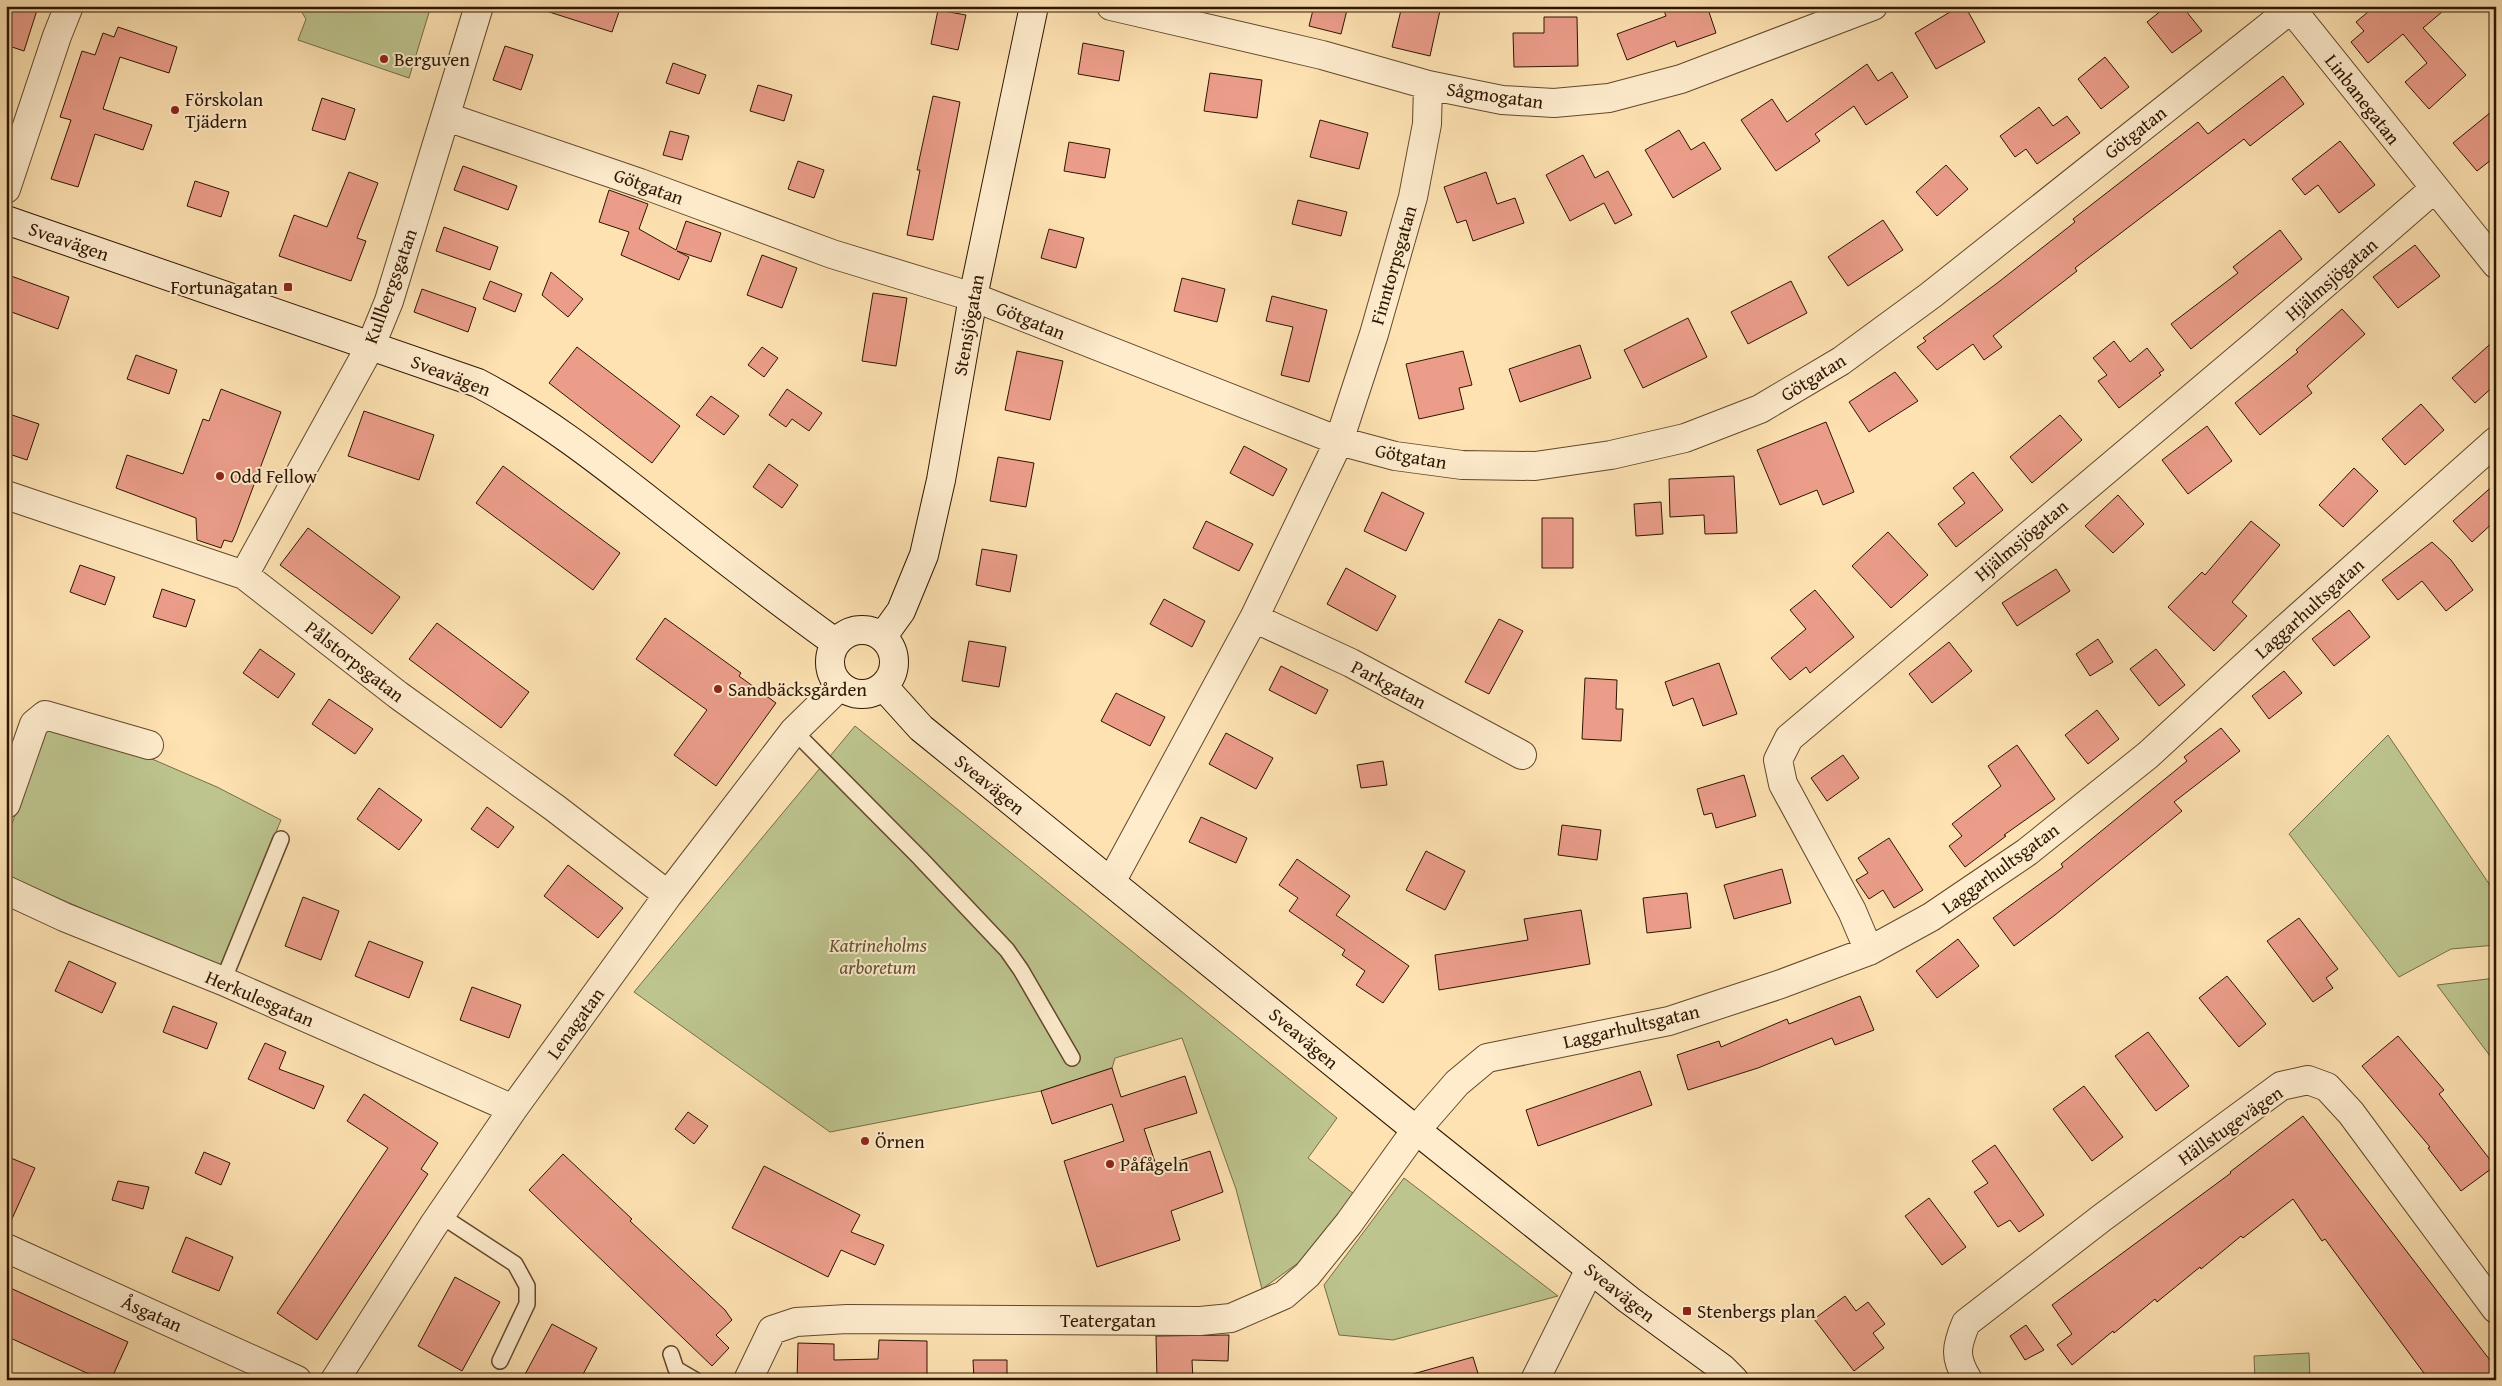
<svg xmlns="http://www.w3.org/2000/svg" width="2502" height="1386" font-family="'Gentium Book Plus',serif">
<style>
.green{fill:#bdc48e;stroke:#766c47}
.building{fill:#eb9d8a;stroke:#2e1500}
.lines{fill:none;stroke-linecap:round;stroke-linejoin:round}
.lane-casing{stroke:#62482c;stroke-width:18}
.street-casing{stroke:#62482c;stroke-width:30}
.secondary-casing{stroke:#2e1500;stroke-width:30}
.lane{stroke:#feeccd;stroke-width:15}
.street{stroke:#feeccd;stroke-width:28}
.secondary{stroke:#feeccd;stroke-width:28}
.poi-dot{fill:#8f2418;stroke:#feeccd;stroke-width:2}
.labels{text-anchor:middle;stroke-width:4;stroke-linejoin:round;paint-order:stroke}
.poi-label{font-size:19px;fill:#2e1500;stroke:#feeccd;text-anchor:start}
.street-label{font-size:19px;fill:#2e1500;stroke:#feeccd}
.park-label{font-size:19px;font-style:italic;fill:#605232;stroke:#feeccd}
</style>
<rect width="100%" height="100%" fill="#fee2b2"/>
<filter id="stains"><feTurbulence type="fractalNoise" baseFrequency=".004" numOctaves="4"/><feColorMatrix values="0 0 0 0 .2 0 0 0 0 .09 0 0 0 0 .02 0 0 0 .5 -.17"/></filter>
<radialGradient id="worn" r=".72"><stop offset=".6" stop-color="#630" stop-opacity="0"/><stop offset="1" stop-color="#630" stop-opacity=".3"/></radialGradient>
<!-- green -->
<path class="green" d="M 298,6 L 431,6 L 409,78 L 298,40 L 306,19 Z
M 47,724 L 152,759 L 217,787 L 281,820 L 219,969 L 6,875 L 6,841 Z
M 855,726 L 1337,1118 L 1308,1158 L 1354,1194 L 1312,1253 L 1262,1289 L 1236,1189 L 1182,1038 L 1115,1058 L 1112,1068 L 1041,1091 L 830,1132 L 634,992 Z
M 2388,735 L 2496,894 L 2496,945 L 2451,949 L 2399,977 L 2289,834 Z
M 2496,978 L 2496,1064 L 2437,985 Z
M 1404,1178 L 1558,1296 L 1393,1340 L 1339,1335 L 1324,1285 Z
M 2309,1353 L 2310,1380 L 2255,1380 L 2254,1356 Z"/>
<!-- building -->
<path class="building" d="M 6,6 L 25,6 L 37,10 L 24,51 L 6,45 Z
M 547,6 L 621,6 L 612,32 L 546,11 Z
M 1314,6 L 1348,6 L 1341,34 L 1309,26 Z
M 1402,6 L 1441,6 L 1430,56 L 1392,47 Z
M 1662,6 L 1707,6 L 1716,33 L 1677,47 L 1675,41 L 1627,60 L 1617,34 L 1666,16 Z
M 1960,6 L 1965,6 L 1985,42 L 1936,69 L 1915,33 Z
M 2167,6 L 2182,6 L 2202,31 L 2172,53 L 2147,22 Z
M 2375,6 L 2449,6 L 2423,28 L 2466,75 L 2429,109 L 2405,82 L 2427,63 L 2403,34 L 2368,63 L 2351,42 L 2364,31 L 2356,22 Z
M 938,10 L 966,15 L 958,50 L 931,44 Z
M 1544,17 L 1577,17 L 1578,66 L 1514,67 L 1513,33 L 1544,33 Z
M 118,27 L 177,47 L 169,73 L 120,57 L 103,109 L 152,125 L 143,150 L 95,134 L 78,187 L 51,179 L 71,120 L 60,117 L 82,51 L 95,55 L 103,33 L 114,37 Z
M 1083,43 L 1124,51 L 1119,81 L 1078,74 Z
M 505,46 L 533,55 L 521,90 L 493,80 Z
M 2105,57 L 2129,87 L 2101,109 L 2078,79 Z
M 673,63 L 706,75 L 699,94 L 666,83 Z
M 1867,64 L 1878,81 L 1892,72 L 1908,97 L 1866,125 L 1854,106 L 1815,134 L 1820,141 L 1776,171 L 1741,120 L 1772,99 L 1787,122 Z
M 1210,73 L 1262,80 L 1257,118 L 1204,111 Z
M 2283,76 L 2304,104 L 2250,146 L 2244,139 L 2075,268 L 2077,271 L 1993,336 L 2002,347 L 1984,360 L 1973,344 L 1937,370 L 1917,347 L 1926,341 L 1923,338 L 1996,284 L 2075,222 L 2073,219 L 2198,122 L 2208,134 Z
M 758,85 L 792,95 L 784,121 L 750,111 Z
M 933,96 L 960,102 L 933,240 L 907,235 L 920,170 L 917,170 Z
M 322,98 L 355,109 L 345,140 L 312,130 Z
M 2039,107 L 2053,126 L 2067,116 L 2080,133 L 2037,164 L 2026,149 L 2015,157 L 2000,136 Z
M 2496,108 L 2496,156 L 2477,171 L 2453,143 Z
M 1320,120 L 1368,133 L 1359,169 L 1310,157 Z
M 1679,130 L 1691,150 L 1704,142 L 1721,169 L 1673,198 L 1645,150 Z
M 670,131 L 689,136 L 682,160 L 663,155 Z
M 2340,141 L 2375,185 L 2339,213 L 2318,185 L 2305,195 L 2292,179 Z
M 1069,142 L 1110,149 L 1105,178 L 1064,171 Z
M 1583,155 L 1595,178 L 1608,171 L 1632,215 L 1615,224 L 1604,203 L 1570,221 L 1546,175 Z
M 798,161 L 824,170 L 814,198 L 788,189 Z
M 1946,165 L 1968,189 L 1937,216 L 1916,192 Z
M 463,166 L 517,186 L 508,210 L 454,190 Z
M 349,172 L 378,183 L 357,238 L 366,241 L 351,281 L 279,256 L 294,215 L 327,227 Z
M 1486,172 L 1497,204 L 1515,198 L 1524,223 L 1473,241 L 1466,220 L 1457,223 L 1444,187 Z
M 195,181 L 229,192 L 221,217 L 187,206 Z
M 609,190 L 648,204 L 639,229 L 676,250 L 686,221 L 721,233 L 711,262 L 677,251 L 689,257 L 679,280 L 621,255 L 629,232 L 599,222 Z
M 1298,200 L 1347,212 L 1341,236 L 1292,224 Z
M 1883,220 L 1903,250 L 1848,286 L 1828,257 Z
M 444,227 L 498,247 L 490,270 L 436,251 Z
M 1049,229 L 1084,238 L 1076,268 L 1041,258 Z
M 2280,230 L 2302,259 L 2191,349 L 2171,324 L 2238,273 L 2233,267 Z
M 2415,245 L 2440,276 L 2398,308 L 2373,277 Z
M 762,255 L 797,268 L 782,308 L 747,295 Z
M 551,272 L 583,299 L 568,317 L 542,295 Z
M 11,276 L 69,297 L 58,329 L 6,310 L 6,289 Z
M 1182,278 L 1225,289 L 1217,322 L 1174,311 Z
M 490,281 L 522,294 L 515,312 L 483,299 Z
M 1791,281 L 1807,313 L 1748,344 L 1731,312 Z
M 422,289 L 476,308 L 468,332 L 414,312 Z
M 873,293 L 907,298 L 896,366 L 862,361 Z
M 1272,296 L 1327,310 L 1309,382 L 1281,375 L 1293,327 L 1266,321 Z
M 2342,309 L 2365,334 L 2307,386 L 2312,393 L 2260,435 L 2235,403 L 2298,352 L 2296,350 Z
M 1688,318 L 1707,357 L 1643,388 L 1624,350 Z
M 2496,339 L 2496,384 L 2475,403 L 2452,378 Z
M 2114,341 L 2130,362 L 2147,348 L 2164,370 L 2159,373 L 2161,375 L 2119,408 L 2098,381 L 2107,375 L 2093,358 Z
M 1580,345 L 1591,378 L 1520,402 L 1509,369 Z
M 577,347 L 680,426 L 652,463 L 549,383 Z
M 762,347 L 778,358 L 764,377 L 748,365 Z
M 1017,351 L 1063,361 L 1050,420 L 1005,410 Z
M 1463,351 L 1472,385 L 1459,388 L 1464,409 L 1419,419 L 1406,364 Z
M 136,355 L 177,370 L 169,394 L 127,379 Z
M 1895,372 L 1918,401 L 1869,432 L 1849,402 Z
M 221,389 L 281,412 L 236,533 L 232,542 L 224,540 L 221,548 L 197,540 L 196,518 L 116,488 L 127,455 L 183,474 L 203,419 L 209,421 Z
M 787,389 L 822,413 L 809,431 L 792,419 L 786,427 L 769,415 Z
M 711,396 L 739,416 L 724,435 L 696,415 Z
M 2421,404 L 2444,430 L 2405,465 L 2382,439 Z
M 364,411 L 434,435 L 419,480 L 348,456 Z
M 6,413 L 39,424 L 27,460 L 6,453 Z
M 2060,415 L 2082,440 L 2032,483 L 2010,457 Z
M 1826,422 L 1854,492 L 1823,505 L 1817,490 L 1780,505 L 1757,450 Z
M 2207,426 L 2232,461 L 2188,494 L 2162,460 Z
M 1244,446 L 1287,469 L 1273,496 L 1230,473 Z
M 998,457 L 1034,463 L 1026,507 L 990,501 Z
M 769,464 L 798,485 L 782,508 L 753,487 Z
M 503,466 L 620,553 L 593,590 L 476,503 Z
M 2354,468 L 2378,491 L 2343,527 L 2319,505 Z
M 1973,472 L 2003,510 L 1956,547 L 1938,524 L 1965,503 L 1953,488 Z
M 1734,476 L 1737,533 L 1705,534 L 1704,515 L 1670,517 L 1669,479 Z
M 2496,483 L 2496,520 L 2472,542 L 2453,521 Z
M 1382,492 L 1424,513 L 1406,551 L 1364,531 Z
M 2118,495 L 2144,524 L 2113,553 L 2085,526 Z
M 1661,502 L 1663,534 L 1636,536 L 1634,504 Z
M 1542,518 L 1573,518 L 1573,568 L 1542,568 Z
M 1206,521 L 1253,544 L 1239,571 L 1193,548 Z
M 2251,521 L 2280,545 L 2232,602 L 2247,616 L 2214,651 L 2168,607 L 2202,572 L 2205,575 Z
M 308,528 L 400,597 L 372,634 L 280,565 Z
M 1888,532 L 1928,575 L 1891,608 L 1852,566 Z
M 2432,542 L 2451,560 L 2473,590 L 2446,611 L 2422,581 L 2398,600 L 2382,580 Z
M 982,549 L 1017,555 L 1010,592 L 976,585 Z
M 80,565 L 115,577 L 105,605 L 70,592 Z
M 1346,568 L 1396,596 L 1377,631 L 1327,604 Z
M 2056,569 L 2070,591 L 2017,626 L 2002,603 Z
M 162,589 L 195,600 L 186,627 L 153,617 Z
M 1815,590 L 1854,637 L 1810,673 L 1806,667 L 1790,680 L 1771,658 L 1806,629 L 1790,610 Z
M 1164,599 L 1205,621 L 1192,647 L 1150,624 Z
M 2349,610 L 2370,637 L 2334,666 L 2312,639 Z
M 665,618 L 741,673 L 739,676 L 776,703 L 716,786 L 674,755 L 707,710 L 636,659 Z
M 1499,619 L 1523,631 L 1489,694 L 1465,682 Z
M 437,623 L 529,692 L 501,728 L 409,659 Z
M 2098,639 L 2113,662 L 2090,676 L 2076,654 Z
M 969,641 L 1006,647 L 999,687 L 962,681 Z
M 1949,642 L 1972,671 L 1932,703 L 1909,674 Z
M 260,649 L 295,674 L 278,698 L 243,673 Z
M 2156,649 L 2185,685 L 2159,706 L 2130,669 Z
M 1719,663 L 1737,714 L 1703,726 L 1693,698 L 1673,706 L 1665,682 Z
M 1281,666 L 1328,690 L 1316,714 L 1269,690 Z
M 2284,671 L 2302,693 L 2269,719 L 2252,696 Z
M 1585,678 L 1617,680 L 1616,709 L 1623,709 L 1621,741 L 1582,739 Z
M 1116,693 L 1165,717 L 1150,746 L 1101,721 Z
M 329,699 L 373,729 L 355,754 L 312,724 Z
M 2097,710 L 2119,739 L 2088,764 L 2065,735 Z
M 2221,728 L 2240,751 L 2174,802 L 2182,811 L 2055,915 L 2014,946 L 1993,918 L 2063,867 L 2061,864 L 2187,761 L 2184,757 Z
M 1226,733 L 1273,758 L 1256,789 L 1209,764 Z
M 2017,745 L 2055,799 L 2004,835 L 2006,836 L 1965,867 L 1949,846 L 1962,836 L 1952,824 L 2001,786 L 1988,766 Z
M 1843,755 L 1859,778 L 1827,801 L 1811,778 Z
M 1383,761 L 1387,785 L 1361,788 L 1357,765 Z
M 1744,775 L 1756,816 L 1716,828 L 1712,813 L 1704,815 L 1697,789 Z
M 379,788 L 422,820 L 399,850 L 357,819 Z
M 487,807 L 514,827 L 498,848 L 471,829 Z
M 1201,817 L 1247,838 L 1236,863 L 1189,842 Z
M 1562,825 L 1601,830 L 1597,860 L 1558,855 Z
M 1889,838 L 1923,890 L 1894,908 L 1883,890 L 1869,899 L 1856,880 L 1868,873 L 1858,858 Z
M 1426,851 L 1465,871 L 1445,910 L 1406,890 Z
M 1297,859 L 1350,896 L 1336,915 L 1409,966 L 1383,1003 L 1356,985 L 1365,971 L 1342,955 L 1345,950 L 1289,911 L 1298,898 L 1279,885 Z
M 568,865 L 623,908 L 598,938 L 544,896 Z
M 1782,869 L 1791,903 L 1734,919 L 1724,885 Z
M 1687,893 L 1691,928 L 1647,933 L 1643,898 Z
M 303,897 L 339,911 L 321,960 L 285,946 Z
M 1581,910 L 1590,964 L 1439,990 L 1435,955 L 1528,940 L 1524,919 Z
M 2299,918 L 2338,969 L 2326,978 L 2333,988 L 2313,1002 L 2267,941 Z
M 1958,939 L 1979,966 L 1937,998 L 1916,971 Z
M 369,941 L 423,962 L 409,998 L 355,976 Z
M 69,961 L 116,983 L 102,1013 L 55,991 Z
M 2227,976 L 2266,1024 L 2239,1047 L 2199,998 Z
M 472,987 L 521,1005 L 509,1038 L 460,1020 Z
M 1860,996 L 1874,1030 L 1835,1045 L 1832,1038 L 1758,1068 L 1688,1090 L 1677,1055 L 1719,1041 L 1721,1047 L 1787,1019 L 1789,1024 Z
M 173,1006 L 217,1023 L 207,1049 L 163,1032 Z
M 2148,1032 L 2189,1086 L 2156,1111 L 2115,1056 Z
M 2398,1036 L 2444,1090 L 2439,1094 L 2495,1166 L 2461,1191 L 2428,1148 L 2430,1147 L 2362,1066 Z
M 265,1043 L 286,1052 L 279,1069 L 324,1086 L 314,1109 L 248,1079 Z
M 1112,1068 L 1121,1097 L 1185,1076 L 1197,1113 L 1144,1129 L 1157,1168 L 1210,1151 L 1223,1192 L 1171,1211 L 1180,1240 L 1097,1267 L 1064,1161 L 1124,1141 L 1112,1104 L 1052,1124 L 1041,1091 Z
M 1640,1071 L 1652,1105 L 1538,1146 L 1526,1110 Z
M 2084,1086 L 2123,1137 L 2092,1161 L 2053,1109 Z
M 364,1094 L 438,1143 L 421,1169 L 428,1174 L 317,1340 L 277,1313 L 388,1148 L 347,1121 Z
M 688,1112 L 708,1126 L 694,1144 L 675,1129 Z
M 2303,1116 L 2496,1368 L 2496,1380 L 2429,1380 L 2325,1239 L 2322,1241 L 2293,1199 L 2243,1238 L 2241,1236 L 2201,1269 L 2200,1267 L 2157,1302 L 2155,1299 L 2114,1333 L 2113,1331 L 2072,1365 L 2057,1345 L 2072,1334 L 2052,1305 L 2231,1173 L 2230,1172 Z
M 1995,1145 L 2044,1215 L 2019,1232 L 2010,1220 L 1998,1227 L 1974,1192 L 1988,1183 L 1972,1161 Z
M 204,1152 L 230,1163 L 221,1185 L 195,1173 Z
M 563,1154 L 632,1219 L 630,1221 L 725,1310 L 732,1320 L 716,1335 L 729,1348 L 712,1366 L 529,1190 Z
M 6,1156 L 35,1168 L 6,1232 Z
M 764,1166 L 860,1215 L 851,1232 L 884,1245 L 875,1265 L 841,1250 L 828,1277 L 732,1228 Z
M 118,1181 L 149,1187 L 143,1209 L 112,1200 Z
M 1929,1198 L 1966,1247 L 1942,1265 L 1905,1216 Z
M 186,1237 L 233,1257 L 219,1291 L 172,1272 Z
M 455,1277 L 500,1302 L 462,1371 L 418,1346 Z
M 6,1286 L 128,1342 L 111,1380 L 102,1380 L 6,1336 Z
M 1845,1296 L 1856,1311 L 1868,1302 L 1885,1324 L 1873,1333 L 1884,1348 L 1854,1371 L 1814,1319 Z
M 552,1324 L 597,1348 L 580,1380 L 522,1380 Z
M 2026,1325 L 2044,1350 L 2025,1360 L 2010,1336 Z
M 1229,1335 L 1228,1361 L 1192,1360 L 1193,1380 L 1157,1380 L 1156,1336 Z
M 879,1340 L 927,1341 L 927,1380 L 797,1380 L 798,1343 L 834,1344 L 834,1360 L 878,1359 Z
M 1473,1357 L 1480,1380 L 1414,1380 L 1413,1374 Z
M 973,1360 L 1007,1360 L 1007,1380 L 974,1380 Z"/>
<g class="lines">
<defs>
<path id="lane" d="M 794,731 L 920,858 L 1007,950 L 1021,970 L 1072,1058
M 223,981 L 281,839
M 440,1215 L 515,1264 L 527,1286 L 527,1304 L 500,1361
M 671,1354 L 676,1369 L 695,1380"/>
<path id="street" d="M 1111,6 L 1322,55 L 1428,85 L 1502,100 L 1554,103 L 1609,98 L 1681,79 L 1873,6
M 2289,6 L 2496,264
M 447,117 L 640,183 L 832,254 L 973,297 L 1339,441 L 1395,456 L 1462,465 L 1535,466 L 1611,455 L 1685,438 L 1760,409 L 1841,361 L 1931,295 L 2291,9
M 6,189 L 57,36 L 69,6
M 6,495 L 244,575 L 398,695 L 555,808 L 668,895
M 244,575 L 371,345 L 389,301 L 479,6
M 1254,618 L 1351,663 L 1522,755
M 6,804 L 34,724 L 45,715 L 149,745
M 1111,882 L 1254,618 L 1339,441 L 1374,334 L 1413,197 L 1427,124 L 1428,85
M 6,890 L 64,917 L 223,981 L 513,1109
M 1869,951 L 1852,911 L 1783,784 L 1778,760 L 1789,738 L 2258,342 L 2434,189
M 6,1248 L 297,1380
M 335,1380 L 433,1226 L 513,1109 L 668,895 L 794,731 L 840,686
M 748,1380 L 772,1330 L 796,1322 L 847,1319 L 1200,1321 L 1231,1318 L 1284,1295 L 1307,1275 L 1349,1223 L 1416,1130 L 1457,1083 L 1487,1058 L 1669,1021 L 1781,984 L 1869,951 L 1931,917 L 2027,852 L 2148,755 L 2284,630 L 2496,441
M 1535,1380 L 1590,1269
M 1968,1380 C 1954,1357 1956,1347 1966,1323 L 2103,1217 L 2281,1086 L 2308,1080 L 2327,1087 L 2351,1113 L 2496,1309"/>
<path id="secondary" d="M 6,220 L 478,383 C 551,421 614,473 678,523 C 730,564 782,604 836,643
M830 662a32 32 0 1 1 64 0a32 32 0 1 1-64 0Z
M 883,636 L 901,611 L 924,555 L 941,480 L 973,297 L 1034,6
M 884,687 L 921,728 L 1416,1130 L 1629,1300 L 1722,1368 L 1734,1380"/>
</defs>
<!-- lane casing -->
<use href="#lane" class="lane-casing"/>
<!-- street casing -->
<use href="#street" class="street-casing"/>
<!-- secondary casing -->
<use href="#secondary" class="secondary-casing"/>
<!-- lane -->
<use href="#lane" class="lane"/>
<!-- street -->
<use href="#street" class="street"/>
<!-- secondary -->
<use href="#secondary" class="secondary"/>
</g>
<!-- markers -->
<g class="poi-dot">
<circle cx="384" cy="59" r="5"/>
<circle cx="175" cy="110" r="5"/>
<rect x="283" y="282" width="10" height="10" rx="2.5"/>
<circle cx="220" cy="476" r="5"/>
<circle cx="718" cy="689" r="5"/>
<circle cx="865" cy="1141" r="5"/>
<circle cx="1110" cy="1164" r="5"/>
<rect x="1682" y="1306" width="10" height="10" rx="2.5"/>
</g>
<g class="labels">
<!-- poi labels -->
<g class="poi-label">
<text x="394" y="66">Berguven</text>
<text x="185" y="106">Förskolan<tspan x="185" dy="22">Tjädern</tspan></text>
<text x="278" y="294" text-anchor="end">Fortunagatan</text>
<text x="230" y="483">Odd Fellow</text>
<text x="728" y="696">Sandbäcksgården</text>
<text x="875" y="1148">Örnen</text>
<text x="1120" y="1171">Påfågeln</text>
<text x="1697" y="1318">Stenbergs plan</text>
</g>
<!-- street labels -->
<g class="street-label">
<text transform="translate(1495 95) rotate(8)" y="7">Sågmogatan</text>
<text transform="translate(2363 99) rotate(52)" y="7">Linbanegatan</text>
<text transform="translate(2135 132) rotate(-38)" y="7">Götgatan</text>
<text transform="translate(649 186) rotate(20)" y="7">Götgatan</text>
<text transform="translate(69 241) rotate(19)" y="7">Sveavägen</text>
<text transform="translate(1393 265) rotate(-74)" y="7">Finntorpsgatan</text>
<text transform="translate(2331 279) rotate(-41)" y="7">Hjälmsjögatan</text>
<text transform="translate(390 286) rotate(-70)" y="7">Kullbergsgatan</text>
<text transform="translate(1031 320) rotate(22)" y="7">Götgatan</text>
<text transform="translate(968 325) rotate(-80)" y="7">Stensjögatan</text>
<text transform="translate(451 375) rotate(21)" y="7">Sveavägen</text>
<text transform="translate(1813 377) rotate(-32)" y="7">Götgatan</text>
<text transform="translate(1411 456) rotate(10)" y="7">Götgatan</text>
<text transform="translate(2021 540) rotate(-40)" y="7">Hjälmsjögatan</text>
<text transform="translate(2309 608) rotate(-42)" y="7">Laggarhultsgatan</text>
<text transform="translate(355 661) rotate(38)" y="7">Pålstorpsgatan</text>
<text transform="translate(1389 684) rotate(28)" y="7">Parkgatan</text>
<text transform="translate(990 784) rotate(39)" y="7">Sveavägen</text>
<text transform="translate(2000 868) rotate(-36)" y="7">Laggarhultsgatan</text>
<text transform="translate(260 998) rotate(23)" y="7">Herkulesgatan</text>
<text transform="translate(575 1023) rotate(-54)" y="7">Lenagatan</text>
<text transform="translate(1631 1026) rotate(-13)" y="7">Laggarhultsgatan</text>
<text transform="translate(1304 1038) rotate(40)" y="7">Sveavägen</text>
<text transform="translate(2230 1125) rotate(-35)" y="7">Hällstugevägen</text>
<text transform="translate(1620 1292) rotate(38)" y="7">Sveavägen</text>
<text transform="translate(152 1313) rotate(24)" y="7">Åsgatan</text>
<text x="1108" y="1327">Teatergatan</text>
</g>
<!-- park labels -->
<g class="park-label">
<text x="878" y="952">Katrineholms<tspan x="878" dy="22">arboretum</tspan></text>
</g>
</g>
<!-- margin -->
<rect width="2502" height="1386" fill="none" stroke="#fee2b2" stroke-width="25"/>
<rect x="8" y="8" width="2487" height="1371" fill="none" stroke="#2e1500" stroke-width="2.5"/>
<rect x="12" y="12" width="2477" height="1361" fill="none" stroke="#2e1500"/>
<rect width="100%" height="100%" filter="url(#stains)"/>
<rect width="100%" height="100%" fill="url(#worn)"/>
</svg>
